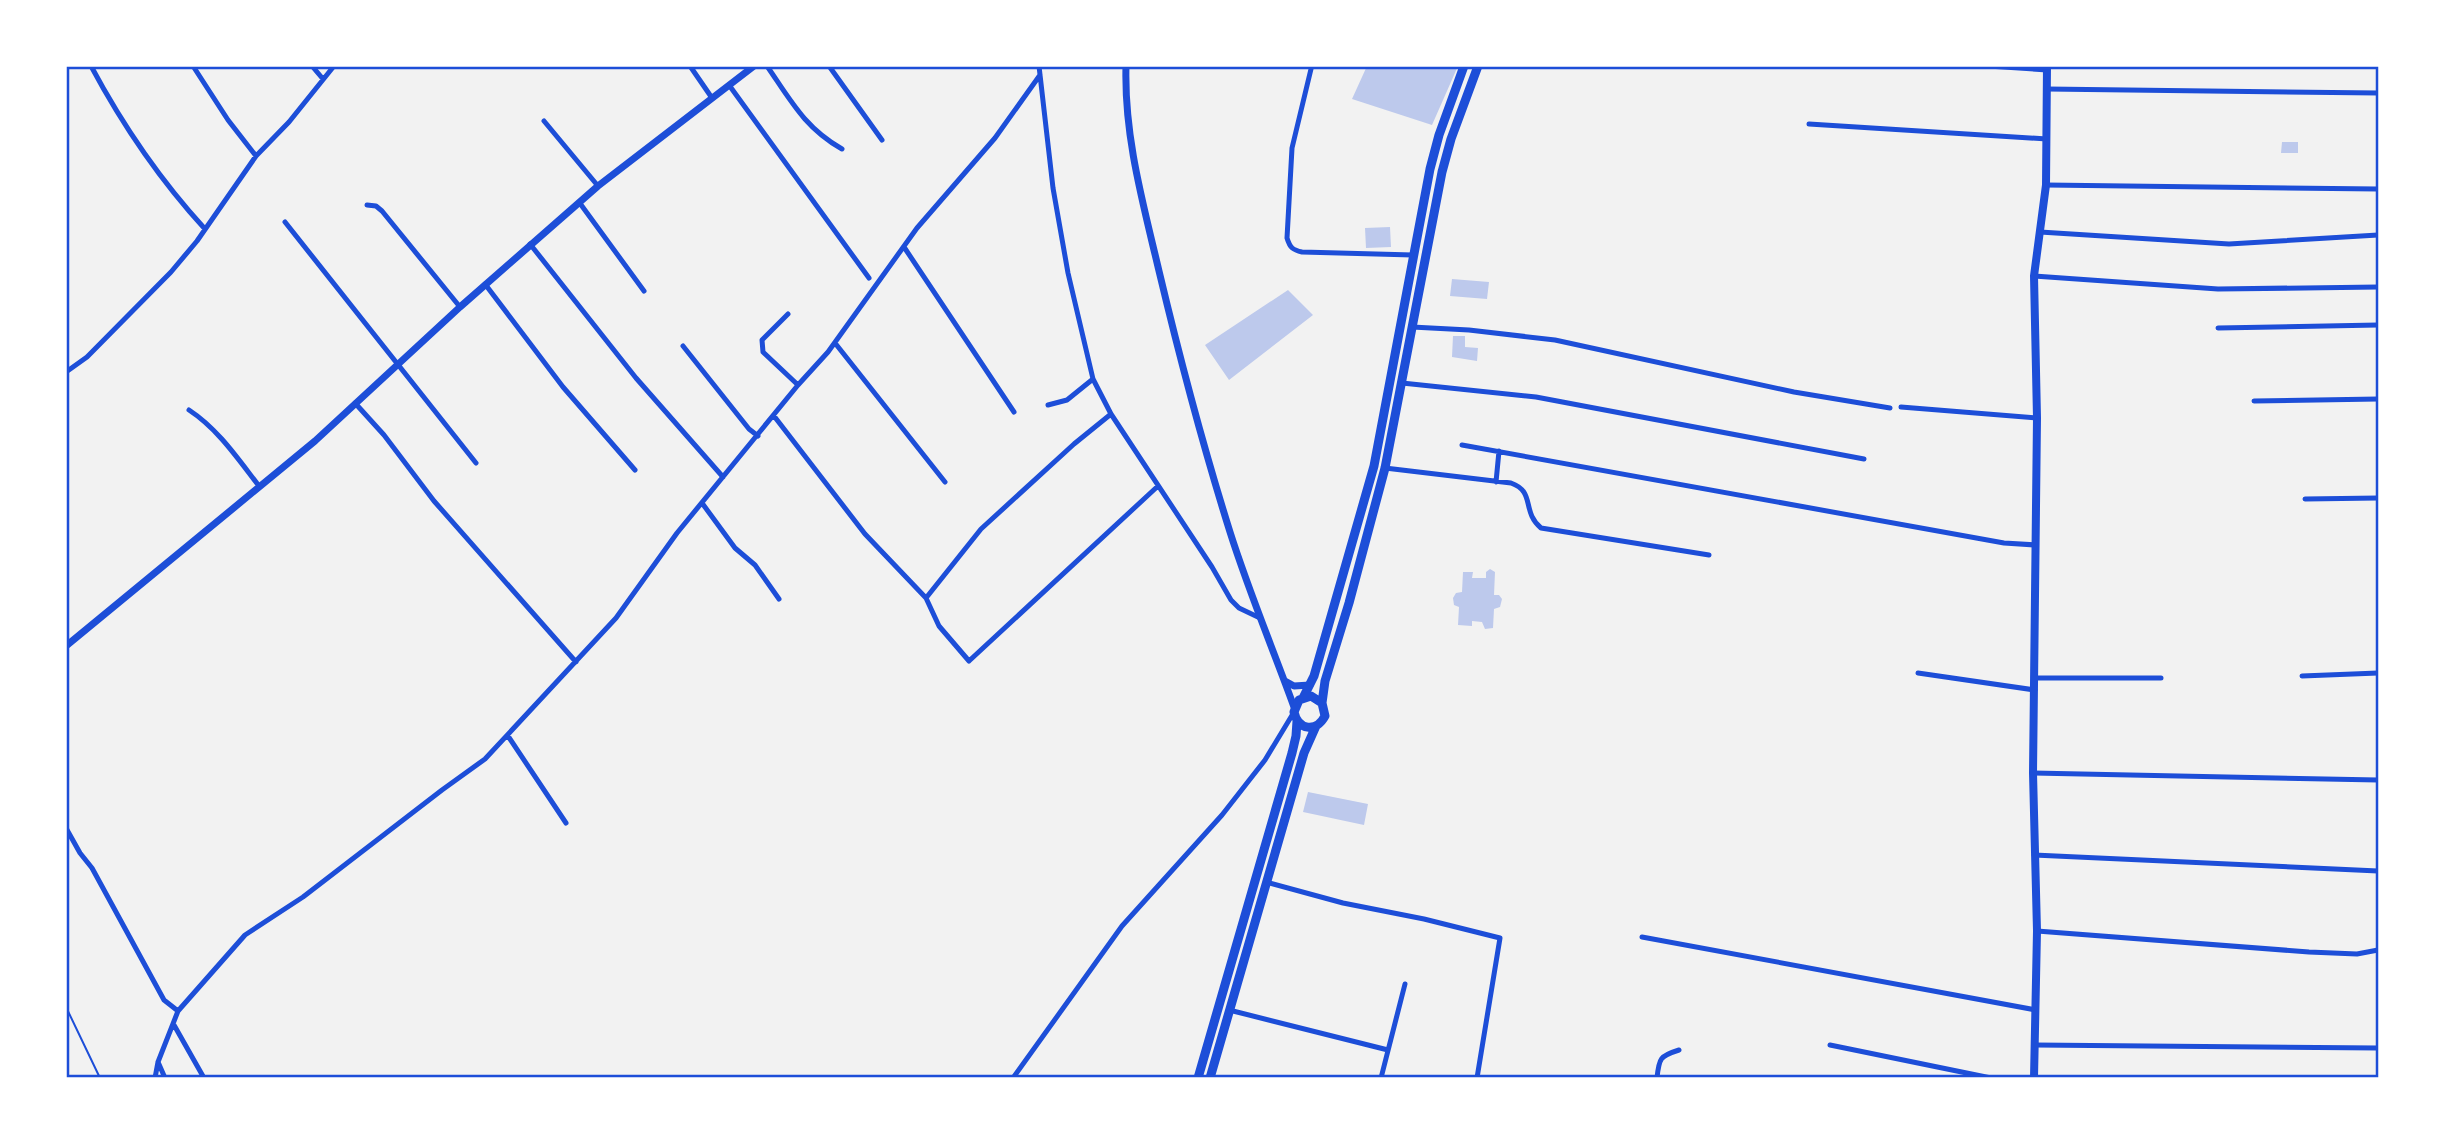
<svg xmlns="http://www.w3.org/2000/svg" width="2445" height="1144" font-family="Figtree,sans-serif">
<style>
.building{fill:#bdc9ec}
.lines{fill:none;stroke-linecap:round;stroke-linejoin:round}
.path{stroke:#1d4ed8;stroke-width:2}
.minor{stroke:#1d4ed8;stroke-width:5}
.tertiary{stroke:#1d4ed8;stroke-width:7}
.secondary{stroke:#1d4ed8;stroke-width:8}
.primary{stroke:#1d4ed8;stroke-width:9}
.neatline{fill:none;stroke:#1d4ed8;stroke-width:2.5}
</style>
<rect width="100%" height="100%" fill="#f2f2f2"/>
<!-- building -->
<path class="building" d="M 1367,66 L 1458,66 L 1432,125 L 1352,99 Z
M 2282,142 L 2298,142 L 2298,153 L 2281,153 Z
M 1390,227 L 1391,247 L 1366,248 L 1365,228 Z
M 1452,279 L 1489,282 L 1487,299 L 1450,296 Z
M 1288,290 L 1313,315 L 1229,380 L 1205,345 Z
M 1453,336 L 1465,336 L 1465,347 L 1478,348 L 1477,361 L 1452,357 Z
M 1490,569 L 1495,572 L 1494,595 L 1499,595 L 1502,599 L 1500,607 L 1494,609 L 1493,628 L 1485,629 L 1482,622 L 1472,621 L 1472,626 L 1458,625 L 1459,607 L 1454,605 L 1453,598 L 1456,593 L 1462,592 L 1463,572 L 1473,572 L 1472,578 L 1486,578 L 1486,572 Z
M 1308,792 L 1368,804 L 1364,825 L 1303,812 Z"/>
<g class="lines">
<!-- path -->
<path class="path" d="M 66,1007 L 100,1078"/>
<!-- minor -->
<path class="minor" d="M 91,66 C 122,124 161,181 205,229
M 193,66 L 228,120 L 256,156
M 312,66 L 323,79
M 690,66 L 712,98
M 767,66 C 791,101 805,128 842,149
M 829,66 L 882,140
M 1039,66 L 1053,188 L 1068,273 L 1093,379 L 1111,414 L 1212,567 L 1231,600 L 1239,608 L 1260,618
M 1988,66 L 2047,70
M 1311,69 L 1292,148 L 1287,238 C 1290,248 1293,250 1302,252 L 1413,255
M 729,85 L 869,278
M 2047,89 L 2378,93
M 544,121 L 598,186
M 1809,124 L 2047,139
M 2046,185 L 2378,189
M 579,202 L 644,291
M 367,205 L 376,206 L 382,211 L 460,307
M 285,222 L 476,463
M 2040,232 L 2229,244 L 2378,235
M 530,244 L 636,378 L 723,477
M 904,247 L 1014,412
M 2034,276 L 2218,289 L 2378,287
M 485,284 L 563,387 L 635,470
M 788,314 L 762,340 L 763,352 L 798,385
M 1412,327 L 1469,330 L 1555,340 L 1794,392 L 1890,408
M 2218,328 L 2378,325
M 835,343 L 945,482
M 683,346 L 749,429 L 758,436
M 66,372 L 87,357 L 171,272 L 197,241 L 256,156 L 289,122 L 334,66
M 1402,383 L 1536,397 L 1864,459
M 2254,401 L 2378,399
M 355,403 L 384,435 L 434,501 L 576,662
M 1048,405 L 1067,400 L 1093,379
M 1901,407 L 2037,418
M 189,410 C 218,429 238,459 259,486
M 774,416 L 865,534 L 926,598 L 939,626 L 969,661 L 1158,486
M 1462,445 L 2004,543 L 2036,545
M 1385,468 L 1511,483 C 1536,492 1521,511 1541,528 L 1709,555
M 1496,482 L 1499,451
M 2305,499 L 2378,498
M 702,503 L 735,548 L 755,565 L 779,599
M 926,598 L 981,529 L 1074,444 L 1111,414
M 1918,673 L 2035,690
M 2302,676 L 2378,673
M 2035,678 L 2161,678
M 508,736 L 566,823
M 2033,773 L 2378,780
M 66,828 L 80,853 L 92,868 L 164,1000 L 178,1011
M 2034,855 L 2378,871
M 1266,882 L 1343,903 L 1424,919 L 1500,938 L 1477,1078
M 2037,931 L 2309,952 L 2357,954 L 2378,950
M 1642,937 L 2036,1010
M 1229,1010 L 1388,1050
M 174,1025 L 204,1078
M 1830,1045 L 1991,1078
M 2035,1045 L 2378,1048
M 158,1062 L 165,1078
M 155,1078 L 158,1062 L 178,1011 L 245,935 L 303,897 L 442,790 L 485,759 L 616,618 L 677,533 L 798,385 L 828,352 L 917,228 L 995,138 L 1040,75
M 1013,1078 L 1122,926 L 1222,815 L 1265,760 L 1294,712
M 1381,1078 L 1405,984
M 1657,1078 C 1659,1058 1660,1056 1679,1050"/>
<!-- tertiary -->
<path class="tertiary" d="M 1126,66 C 1124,136 1143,203 1159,271 C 1180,359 1203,446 1230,532 C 1249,592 1273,649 1294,707
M 66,646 L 315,441 L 460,307 L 598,186 L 754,66
M 1285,681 L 1294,686 L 1310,685"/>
<!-- secondary -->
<path class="secondary" d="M 2034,1078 L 2037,931 L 2033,773 L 2037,418 L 2034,276 L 2046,185 L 2047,66"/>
<!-- primary -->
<path class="primary" d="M 1303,698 L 1314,676 L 1374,466 L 1430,169 L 1439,135 L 1464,66
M 1322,703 L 1311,696 L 1299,700 L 1294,712 C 1298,730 1316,733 1325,716 L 1322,703 L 1325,681 L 1349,603 L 1385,468 L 1442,172 L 1451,139 L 1478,66
M 1198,1078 L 1292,753 L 1296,736 L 1297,721
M 1210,1078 L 1304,753 L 1316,726"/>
</g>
<!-- border -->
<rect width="2445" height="1144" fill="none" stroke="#ffffff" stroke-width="136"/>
<rect x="68" y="68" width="2309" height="1008" class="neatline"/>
</svg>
